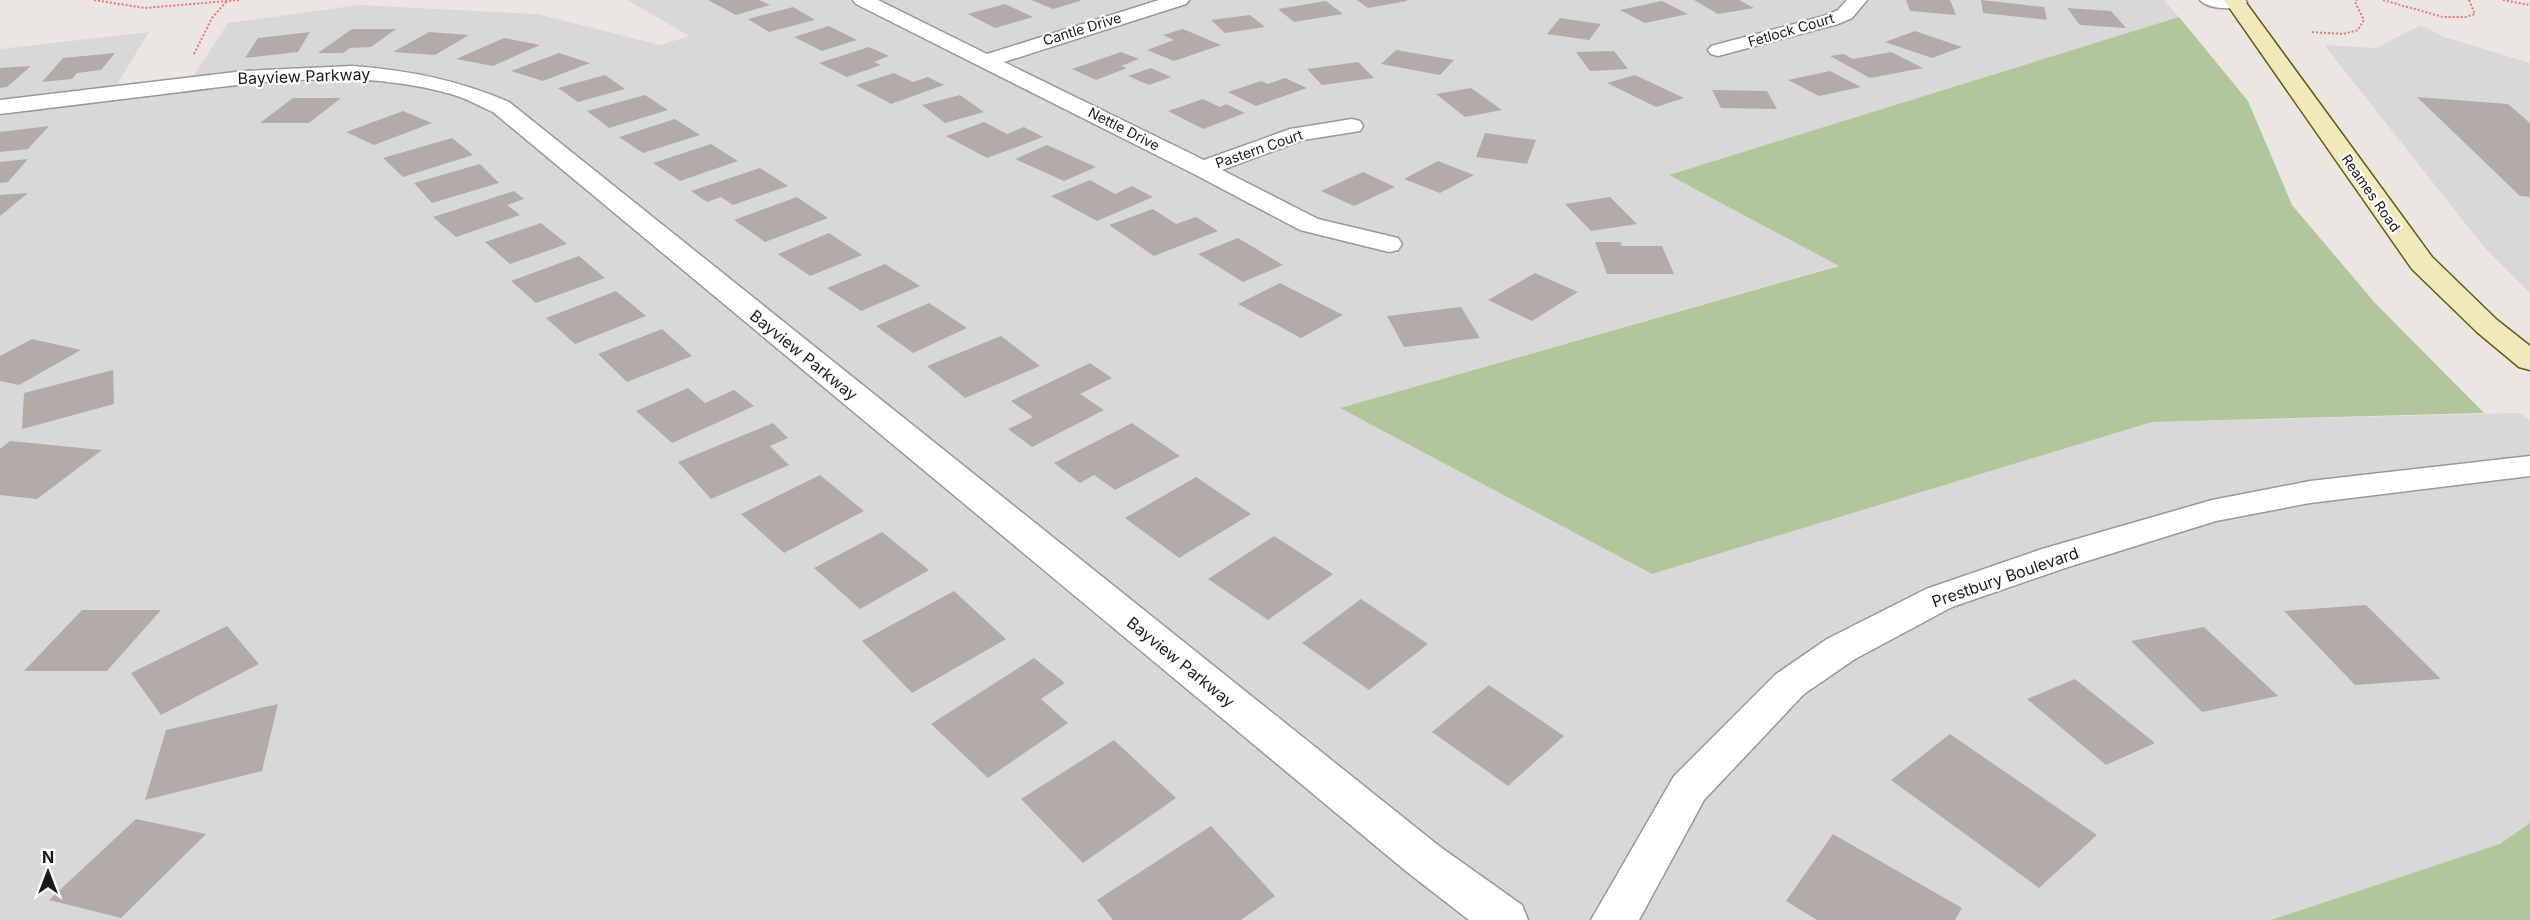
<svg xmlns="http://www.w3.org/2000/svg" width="2530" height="920" font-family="Inter,sans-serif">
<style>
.residential{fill:#d9d8d9}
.forest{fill:#b1c69b}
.building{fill:#b4aba8}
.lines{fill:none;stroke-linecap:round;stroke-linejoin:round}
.minor-casing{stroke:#989898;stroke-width:3}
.secondary-casing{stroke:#645c11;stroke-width:3}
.path{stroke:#e87682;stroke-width:2;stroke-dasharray:2 2;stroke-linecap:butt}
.minor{fill:#fff;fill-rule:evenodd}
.secondary{fill:#f1e9bb;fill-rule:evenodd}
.labels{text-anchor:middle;stroke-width:4.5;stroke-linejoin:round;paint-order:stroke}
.far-street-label{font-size:14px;fill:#1b1b1b;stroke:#fff}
.street-label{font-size:16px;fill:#1b1b1b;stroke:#fff}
</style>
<rect width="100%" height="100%" fill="#ece6e2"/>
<!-- residential -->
<path class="residential" d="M 627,0 L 2164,0 L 2179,17 L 1670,175 L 1840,265 L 1340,408 L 1652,574 L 2152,422 L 2519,413 L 2530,420 L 2530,920 L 0,920 L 0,49 L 149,32 L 116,86 L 194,75 L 228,23 L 359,5 L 537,14 L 660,45 L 689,36 Z
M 2421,25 L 2444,37 L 2530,63 L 2530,293 L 2484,247 L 2324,45 L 2376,48 Z"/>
<!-- forest -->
<path class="forest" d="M 2179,17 L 2248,101 L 2292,205 L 2375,303 L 2484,413 L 2152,422 L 1652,574 L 1340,408 L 1839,266 L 1669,175 Z
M 2530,823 L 2530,920 L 2271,920 L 2500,844 Z"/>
<!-- building -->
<path class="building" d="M 708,0 L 759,0 L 770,5 L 736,15 Z
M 1031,0 L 1080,0 L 1080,1 L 1053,9 Z
M 1357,0 L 1406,0 L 1407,1 L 1368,8 Z
M 1694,0 L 1739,0 L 1754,8 L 1718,14 Z
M 1906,0 L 1950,0 L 1956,15 L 1910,11 Z
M 1981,0 L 2044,7 L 2047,20 L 1983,13 Z
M 1326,1 L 1343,14 L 1294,22 L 1278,9 Z
M 1662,1 L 1688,14 L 1645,23 L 1620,10 Z
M 1005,4 L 1033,17 L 995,28 L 968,14 Z
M 793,7 L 815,20 L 769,32 L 748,19 Z
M 2067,8 L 2111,11 L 2126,28 L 2080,25 Z
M 1250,15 L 1265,27 L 1225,33 L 1211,20 Z
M 1560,18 L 1601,24 L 1589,40 L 1547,34 Z
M 829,26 L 857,40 L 822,51 L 794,37 Z
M 352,29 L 396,29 L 371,47 L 350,48 L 343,53 L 318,53 Z
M 1183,29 L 1221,45 L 1174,61 L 1147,50 L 1174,40 L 1163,35 Z
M 1915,31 L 1962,47 L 1932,58 L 1885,42 Z
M 310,32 L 298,52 L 245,58 L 258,38 Z
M 429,32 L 469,35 L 435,55 L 393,52 Z
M 504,38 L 540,45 L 493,66 L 456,59 Z
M 869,47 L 889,56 L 874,62 L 881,65 L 847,77 L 819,63 Z
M 1396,50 L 1454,60 L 1440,75 L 1381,64 Z
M 1614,51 L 1628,69 L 1590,71 L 1576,52 Z
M 1121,52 L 1139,59 L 1121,66 L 1127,68 L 1096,80 L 1072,69 Z
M 1891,52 L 1923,68 L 1870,78 L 1830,56 L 1844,54 L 1853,59 Z
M 115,53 L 101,70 L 77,73 L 72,79 L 42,82 L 63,58 Z
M 559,53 L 590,63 L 543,81 L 511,71 Z
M 1358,62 L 1374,78 L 1322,85 L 1307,69 Z
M 31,66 L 7,87 L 0,88 L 0,68 Z
M 1151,68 L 1171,77 L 1149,85 L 1128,76 Z
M 1830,71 L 1861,87 L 1819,96 L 1788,80 Z
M 894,73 L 913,82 L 928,77 L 944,85 L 891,104 L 856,85 Z
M 605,75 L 625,89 L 578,102 L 558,88 Z
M 1635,75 L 1684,98 L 1656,107 L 1607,83 Z
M 1285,78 L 1307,88 L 1256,106 L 1228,92 L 1261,81 L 1268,84 Z
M 1471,88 L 1502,110 L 1465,117 L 1436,94 Z
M 1712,90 L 1767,91 L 1777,109 L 1721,108 Z
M 645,95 L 668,110 L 609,128 L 587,111 Z
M 960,95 L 984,112 L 945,123 L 922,105 Z
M 2417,97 L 2508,104 L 2530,123 L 2530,197 L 2520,196 Z
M 293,98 L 341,98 L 309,123 L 260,123 Z
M 1203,99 L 1220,107 L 1226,104 L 1245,113 L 1203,129 L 1168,111 Z
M 403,111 L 432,123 L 374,145 L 346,132 Z
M 675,119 L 700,135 L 643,153 L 619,137 Z
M 984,122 L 1007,134 L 1024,127 L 1043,137 L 987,158 L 946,136 Z
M 49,126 L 28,149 L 0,152 L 0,132 Z
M 1485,133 L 1536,140 L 1527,164 L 1476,157 Z
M 452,138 L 473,155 L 403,177 L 383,158 Z
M 711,144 L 738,161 L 680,181 L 653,163 Z
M 1047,145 L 1096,167 L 1064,181 L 1015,159 Z
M 28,159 L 8,182 L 0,183 L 0,162 Z
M 1438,161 L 1474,175 L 1440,193 L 1404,179 Z
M 480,164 L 499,183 L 432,203 L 414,183 Z
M 760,168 L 788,186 L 733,205 L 721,197 L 707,202 L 691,191 Z
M 1363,172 L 1395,187 L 1354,206 L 1321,191 Z
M 1090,180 L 1115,194 L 1132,186 L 1153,197 L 1097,221 L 1051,196 Z
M 514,191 L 524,199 L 507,205 L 520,215 L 456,237 L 433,217 Z
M 28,193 L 0,216 L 0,195 Z
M 797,197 L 828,218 L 765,242 L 734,220 Z
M 1610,197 L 1637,224 L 1591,231 L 1565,204 Z
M 1153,209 L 1176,224 L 1196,217 L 1218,231 L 1154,256 L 1109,225 Z
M 541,223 L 567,244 L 510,264 L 485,242 Z
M 829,233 L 862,255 L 810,276 L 778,254 Z
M 1238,238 L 1283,265 L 1243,282 L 1198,254 Z
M 1595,242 L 1620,242 L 1622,246 L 1662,246 L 1674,274 L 1607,274 Z
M 579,256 L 605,278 L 536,303 L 511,281 Z
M 885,264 L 920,286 L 861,311 L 827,288 Z
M 1535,273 L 1578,292 L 1532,321 L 1488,300 Z
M 1280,283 L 1343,315 L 1301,338 L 1238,304 Z
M 616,291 L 646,316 L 575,344 L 546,318 Z
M 929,303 L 967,328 L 913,353 L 876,326 Z
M 1461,307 L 1480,338 L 1404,347 L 1387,316 Z
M 662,329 L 692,356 L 627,382 L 598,354 Z
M 1001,336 L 1040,366 L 965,398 L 927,366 Z
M 32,339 L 81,350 L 19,385 L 0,381 L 0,356 Z
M 1090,363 L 1112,378 L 1080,394 L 1104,410 L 1032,447 L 1008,429 L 1033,417 L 1011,401 Z
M 113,370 L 114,404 L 22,429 L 24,393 Z
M 688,388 L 705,403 L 734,390 L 754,406 L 672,443 L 636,411 Z
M 773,423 L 788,438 L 770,446 L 789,465 L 711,499 L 678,462 Z
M 1132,423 L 1180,456 L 1115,490 L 1094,475 L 1080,483 L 1054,463 Z
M 10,441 L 102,450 L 37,499 L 0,495 L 0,449 Z
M 820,475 L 864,511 L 784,553 L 741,514 Z
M 1196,477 L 1251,514 L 1179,558 L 1125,518 Z
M 882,532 L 929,570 L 860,609 L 814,568 Z
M 1274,536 L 1333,574 L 1268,620 L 1208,579 Z
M 954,591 L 1006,639 L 912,693 L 862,641 Z
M 1361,599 L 1428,644 L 1369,690 L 1302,643 Z
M 2366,605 L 2441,679 L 2355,685 L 2284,611 Z
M 82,610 L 161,610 L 107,671 L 24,671 Z
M 227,626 L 259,664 L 161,715 L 131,673 Z
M 2204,627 L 2278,696 L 2202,712 L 2131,641 Z
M 1034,658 L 1065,683 L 1041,699 L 1068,723 L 988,778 L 931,724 Z
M 2075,679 L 2155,743 L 2106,765 L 2027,699 Z
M 1489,685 L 1564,736 L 1508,786 L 1432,732 Z
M 278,704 L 262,771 L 145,800 L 166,730 Z
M 1950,734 L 2097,835 L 2039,888 L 1891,780 Z
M 1114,740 L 1176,798 L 1083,863 L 1021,799 Z
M 136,819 L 206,834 L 121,918 L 49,900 Z
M 1211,826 L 1275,896 L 1241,920 L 1113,920 L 1097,900 Z
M 1833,834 L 1962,908 L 1955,920 L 1817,920 L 1786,901 Z"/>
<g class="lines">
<defs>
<path id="minor" d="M 853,0 L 878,0 L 987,54 L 1159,0 L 1189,0 L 1186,4 L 1004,62 L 1204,160 L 1290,129 L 1352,119 L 1360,121 L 1363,126 L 1360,131 L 1303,140 L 1222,170 L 1318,219 L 1398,238 L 1402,244 L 1398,250 L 1389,252 L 1300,230 L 1194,174 L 856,4 Z
M 1847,0 L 1867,0 L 1852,18 L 1838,24 L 1718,56 L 1711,54 L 1708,50 L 1711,46 L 1824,16 L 1838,10 Z
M 2200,0 L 2245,0 L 2247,2 C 2240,12 2207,9 2200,0 Z
M 352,66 C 408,70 458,80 509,102 L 1439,846 L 1522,905 L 1528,920 L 1469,920 L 1407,872 L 493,112 C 479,106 466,98 451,94 C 360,68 264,81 172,93 C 114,100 57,107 0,114 L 0,100 L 244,71 Z
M 2530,456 L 2530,476 L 2310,503 L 2216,521 L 2068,567 L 1952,607 L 1855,659 L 1804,694 L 1704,800 L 1639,920 L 1591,920 L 1674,776 L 1776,674 L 1827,639 L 1926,589 L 2042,549 L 2212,500 L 2310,481 Z"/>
<path id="secondary" d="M 2224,0 L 2244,0 L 2432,257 L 2497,320 L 2530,346 L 2530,370 L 2519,367 L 2477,332 L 2412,269 Z"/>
</defs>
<!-- minor casing -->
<use href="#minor" class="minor-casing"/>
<!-- secondary casing -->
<use href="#secondary" class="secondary-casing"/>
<!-- path -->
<path class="path" d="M 94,0 L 145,8 L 239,0
M 2383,0 L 2443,17 L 2466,17 L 2475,14 L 2469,0
M 2503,0 L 2530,5
M 2312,32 L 2343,34 L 2358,30 L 2364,20 L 2355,2 L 2357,0
M 194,54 L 212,18 L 226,2"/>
<!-- minor -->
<use href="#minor" class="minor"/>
<!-- secondary -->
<use href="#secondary" class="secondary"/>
</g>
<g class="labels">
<!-- far-street labels -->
<g class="far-street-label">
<text transform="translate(1082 29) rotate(-17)" y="5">Cantle Drive</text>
<text transform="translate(1791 30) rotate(-16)" y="5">Fetlock Court</text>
<text transform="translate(1124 129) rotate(27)" y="5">Nettle Drive</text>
<text transform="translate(1259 149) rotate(-19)" y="5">Pastern Court</text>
<text transform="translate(2371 193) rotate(55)" y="5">Reames Road</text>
</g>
<!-- street labels -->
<g class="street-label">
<text transform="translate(304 76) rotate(-2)" y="6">Bayview Parkway</text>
<text transform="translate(804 355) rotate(39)" y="6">Bayview Parkway</text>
<text transform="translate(2005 577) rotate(-19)" y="6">Prestbury Boulevard</text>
<text transform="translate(1181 662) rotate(39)" y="6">Bayview Parkway</text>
</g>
</g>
<!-- north arrow -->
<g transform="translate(48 872)" stroke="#ffffff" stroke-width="4.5" paint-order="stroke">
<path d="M0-4.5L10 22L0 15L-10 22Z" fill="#1b1b1b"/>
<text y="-9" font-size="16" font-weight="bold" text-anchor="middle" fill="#1b1b1b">N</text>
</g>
</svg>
